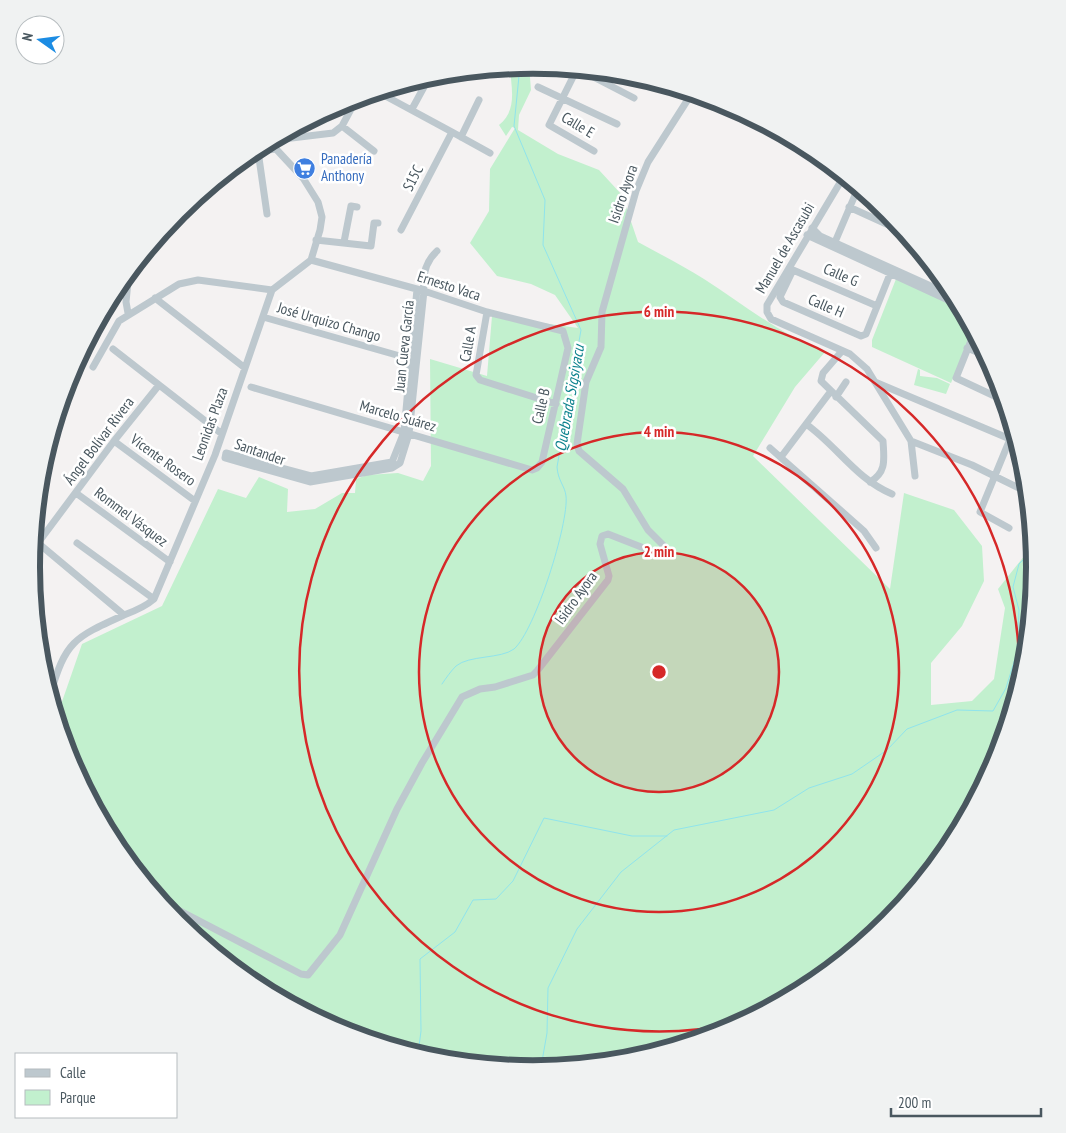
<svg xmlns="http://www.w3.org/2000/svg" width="1066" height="1133" font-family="'PT Sans Narrow',sans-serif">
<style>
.green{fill:#c2f0ce}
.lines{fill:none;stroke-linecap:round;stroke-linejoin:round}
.stream{stroke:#90e4ec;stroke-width:1}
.minor{stroke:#bdc8ce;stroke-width:7}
.ring{fill:none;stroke:#d62828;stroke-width:2.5}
.labels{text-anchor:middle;stroke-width:5;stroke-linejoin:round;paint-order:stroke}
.street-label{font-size:15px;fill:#49575f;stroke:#fff}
.shop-label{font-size:15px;fill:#366cbe;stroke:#fff;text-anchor:start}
.water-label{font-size:16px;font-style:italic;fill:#0f838e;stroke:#fff}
.rim{fill:none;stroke:#49575f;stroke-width:6}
.centre{fill:#d62828;stroke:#fff;stroke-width:2.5}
.ring-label{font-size:15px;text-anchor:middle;font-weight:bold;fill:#d62828;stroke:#fff;stroke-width:5;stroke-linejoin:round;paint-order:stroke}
</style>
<rect width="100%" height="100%" fill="#f4f2f2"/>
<!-- green -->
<path class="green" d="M 529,65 L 531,90 L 519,115 L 518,130 L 558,154 L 599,170 L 622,195 L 638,242 C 660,254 683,266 704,279 C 744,305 780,334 825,352 L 795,387 L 753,456 L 890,589 L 904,493 L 954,510 L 982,546 L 984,581 L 962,626 L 931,663 L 931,705 L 972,701 L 994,679 L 1005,608 L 998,589 L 1033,545 L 1035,567 L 1025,665 L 996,759 L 950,845 L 888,921 L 812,984 L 725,1030 L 631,1059 L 533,1068 L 435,1059 L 341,1030 L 254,984 L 178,921 L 116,845 L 69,758 L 57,716 L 82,644 L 162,606 L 218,489 L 246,498 L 259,477 L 288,489 L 287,512 L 315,509 L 342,493 L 355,493 L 356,479 L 367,475 L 398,473 L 423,481 L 431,466 L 430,359 L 487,376 L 492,316 L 578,328 L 555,295 L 531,284 L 497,276 L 470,243 L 489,211 L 490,169 L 515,128 L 512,127 L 506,136 L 499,125 C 518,110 511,87 510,67 Z
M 896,279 L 961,308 L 973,330 L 951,383 L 872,347 L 872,340 Z
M 918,369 L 920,370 L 920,376 L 937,378 L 950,384 L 946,394 L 914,385 Z"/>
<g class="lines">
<!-- stream -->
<path class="stream" d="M 442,684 C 446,678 451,671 456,666 C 469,655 501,659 514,649 C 535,631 569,523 566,496 C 565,486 558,481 557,467 L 581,330 L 543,245 L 545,200 L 514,126 L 520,66
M 418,1054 L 421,1031 L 420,959 L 455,932 L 473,900 L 496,899 L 513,881 L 544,818 L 632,836 L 667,836
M 541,1067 L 547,1033 L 548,988 L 577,929 L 621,872 L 674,830 L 774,810 L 809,788 L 852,774 L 887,750 L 907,729 L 957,710 L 993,711 L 1006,688 L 1017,652 L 1019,610 L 1013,587 L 1019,564 L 1033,550"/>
<!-- minor -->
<path class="minor" d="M 577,69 L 549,125 L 594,151
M 578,69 L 634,98
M 538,87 L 617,124
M 378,92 L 452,132 L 401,230
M 412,109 L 430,76
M 342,126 L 374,151
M 452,132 L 490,153
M 461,137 L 479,100
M 275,140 L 333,133 L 342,126 L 357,98
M 258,151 L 267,214
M 251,152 L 276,149
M 844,176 L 767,305 L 767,312 L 771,319 L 850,354 L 867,369 L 911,441 L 915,476
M 849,207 L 904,232
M 812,228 L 820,236 L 955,297
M 807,235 L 959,305
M 316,240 L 371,246 L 374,223 L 378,223
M 344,242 L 351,206 L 357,207
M 835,242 L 858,188
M 417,289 L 404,432 L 392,462 L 311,476 L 226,453 L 225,458 L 310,482 L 392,468 L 400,463 L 409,434 L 424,291 C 422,275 425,262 437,251
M 155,298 L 245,368
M 877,306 L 793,270 L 780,297 L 783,302 L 861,336 L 866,334 L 892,269
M 487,312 L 476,375 L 480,380 L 556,404
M 128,313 L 126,302 L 129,272
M 263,317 L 414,360
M 974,333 L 956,378 L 1005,401
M 967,348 L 987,356
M 113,349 L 222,434
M 842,351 L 823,373 L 821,381 L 883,441 C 884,459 887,472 870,482
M 93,367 L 119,321 L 179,284 L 198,280 L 272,290
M 875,382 L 1017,442
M 251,387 L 532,470 L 537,468 L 542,462 L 568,348 L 563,331 L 487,312 L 424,291 L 311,260
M 836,397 L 846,382
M 806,424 C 837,446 856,479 892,494
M 114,441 L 195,501
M 911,441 L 972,465 L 1027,492
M 770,448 L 864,531 L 876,548
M 781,457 L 831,391
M 76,493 L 170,562
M 1009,528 L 980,512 L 1010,439
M 77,543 L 154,599
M 124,615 L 38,543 L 114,441 L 159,385
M 50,695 C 66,641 73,638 124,615 C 135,611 145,607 154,599 L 215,455 L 272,290 L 311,260 L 320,230 L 322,217 L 318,202 L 303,178 L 276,149 L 274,139
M 161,901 L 301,974 L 308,975 L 340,935 L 397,809 L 422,763 L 462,697 L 480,689 L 495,687 L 533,675 L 537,671 L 608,580 L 609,576 L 600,544 L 602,536 L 608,534 L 654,552 L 662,552 L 665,547 L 648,530 L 623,489 L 579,451 L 577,444 L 586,382 L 601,347 L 602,312 L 636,191 L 648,162 L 692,93"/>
</g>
<!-- distance rings -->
<circle cx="659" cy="672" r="120" fill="#d62828" fill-opacity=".12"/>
<g class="ring">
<circle cx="659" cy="672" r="120"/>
<circle cx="659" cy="672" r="240"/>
<path d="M737 1023A360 360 0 1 1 1019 685"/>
</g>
<!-- icons -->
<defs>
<symbol id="supermarket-disc" viewBox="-11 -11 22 22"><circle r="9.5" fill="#3f7fe0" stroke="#fff"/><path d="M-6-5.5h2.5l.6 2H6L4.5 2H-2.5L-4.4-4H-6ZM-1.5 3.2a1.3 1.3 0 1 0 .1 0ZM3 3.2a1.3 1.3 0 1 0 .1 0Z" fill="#fff"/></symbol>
</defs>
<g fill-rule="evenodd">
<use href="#supermarket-disc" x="292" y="156" width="25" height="25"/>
</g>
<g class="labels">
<!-- street labels -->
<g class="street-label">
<text transform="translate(578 125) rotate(31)" y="5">Calle E</text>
<text transform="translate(413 178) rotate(-63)" y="5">S15C</text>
<text transform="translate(623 194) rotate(-71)" y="5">Isidro Ayora</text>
<text transform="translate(785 248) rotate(-60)" y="5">Manuel de Ascasubi</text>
<text transform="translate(841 275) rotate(23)" y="5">Calle G</text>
<text transform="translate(449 286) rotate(18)" y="5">Ernesto Vaca</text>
<text transform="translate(826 306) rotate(23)" y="5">Calle H</text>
<text transform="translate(329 322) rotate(16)" y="5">José Urquizo Chango</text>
<text transform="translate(468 344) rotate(-80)" y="5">Calle A</text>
<text transform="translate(404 346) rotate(-84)" y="5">Juan Cueva García</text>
<text transform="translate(541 406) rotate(-77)" y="5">Calle B</text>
<text transform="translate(398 416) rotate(16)" y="5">Marcelo Suárez</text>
<text transform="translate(210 424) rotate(-70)" y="5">Leonidas Plaza</text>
<text transform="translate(99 441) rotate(-53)" y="5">Ángel Bolívar Rivera</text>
<text transform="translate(260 452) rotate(19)" y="5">Santander</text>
<text transform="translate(163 460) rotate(36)" y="5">Vicente Rosero</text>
<text transform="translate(131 517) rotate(37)" y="5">Rommel Vásquez</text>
<text transform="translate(576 598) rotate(-54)" y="5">Isidro Ayora</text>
</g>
<!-- shop labels -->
<g class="shop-label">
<text x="321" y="164">Panadería<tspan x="321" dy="17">Anthony</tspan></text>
</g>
<!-- water labels -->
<g class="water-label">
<text transform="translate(569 398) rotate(-80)" y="6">Quebrada Sigsiyacu</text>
</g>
</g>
<!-- crop -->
<path d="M0 0H1066V1133H0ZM40 567a493 493 0 1 1 986 0a493 493 0 1 1-986 0Z" fill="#f0f2f2" fill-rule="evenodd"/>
<path class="rim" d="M40 567a493 493 0 1 1 986 0a493 493 0 1 1-986 0Z"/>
<circle cx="659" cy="672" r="8" class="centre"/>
<g class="ring-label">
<text x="659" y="317">6 min</text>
<text x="659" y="437">4 min</text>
<text x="659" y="557">2 min</text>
</g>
<!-- legend -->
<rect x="15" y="1053" width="162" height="65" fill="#ffffff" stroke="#b6bcbf"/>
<rect x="25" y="1069" width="25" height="8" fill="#bdc8ce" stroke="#b6bcbf"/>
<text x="60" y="1078" font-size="15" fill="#49575f">Calle</text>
<rect x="25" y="1090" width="25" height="15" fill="#c2f0ce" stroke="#b6bcbf"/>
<text x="60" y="1103" font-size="15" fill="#49575f">Parque</text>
<!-- north arrow -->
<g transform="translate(40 40) rotate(284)"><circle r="24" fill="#ffffff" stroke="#b6bcbf"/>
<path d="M0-4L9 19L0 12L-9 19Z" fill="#1c8ce3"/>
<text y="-8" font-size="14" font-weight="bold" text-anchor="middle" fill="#49575f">N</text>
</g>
<!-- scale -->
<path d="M891 1108v8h150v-8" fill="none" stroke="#49575f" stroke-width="2.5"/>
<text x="898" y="1108" font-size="15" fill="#49575f" stroke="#ffffff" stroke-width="4" paint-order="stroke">200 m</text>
</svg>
